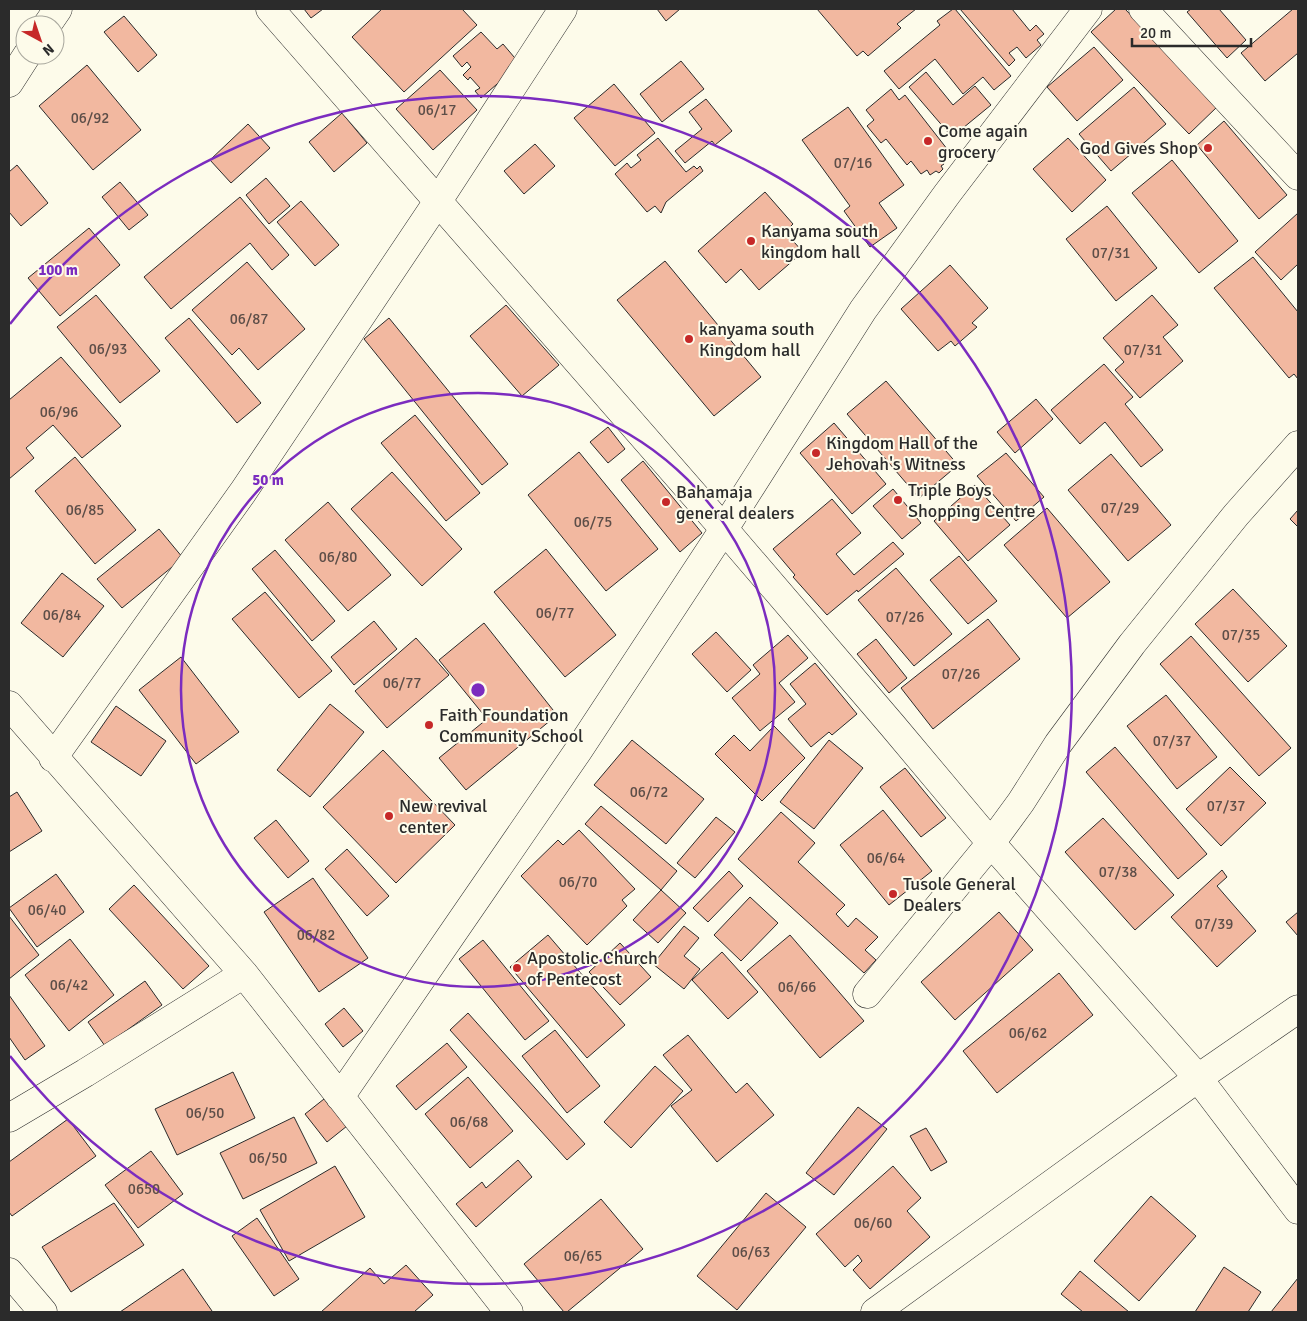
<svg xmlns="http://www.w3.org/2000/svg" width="1307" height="1321" font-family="Signika,sans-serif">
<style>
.building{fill:#f2b8a0;stroke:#2b2b2b}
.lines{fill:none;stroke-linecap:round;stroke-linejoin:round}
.minor-casing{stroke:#2b2b2b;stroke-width:29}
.minor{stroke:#fdfbea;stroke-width:28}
.ring{fill:none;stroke:#7b2cbf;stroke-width:2.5}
.poi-dot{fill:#c62828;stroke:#fdfbea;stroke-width:2}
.labels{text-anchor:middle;stroke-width:4;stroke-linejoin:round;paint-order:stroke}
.number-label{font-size:15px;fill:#5d4e48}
.poi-label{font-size:18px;fill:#2b2b2b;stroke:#fdfbea;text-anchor:start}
.centre{fill:#7b2cbf;stroke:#fdfbea;stroke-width:2.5}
.ring-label{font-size:15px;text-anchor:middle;font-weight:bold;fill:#7b2cbf;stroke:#fdfbea;stroke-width:4;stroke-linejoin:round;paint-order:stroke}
</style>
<rect width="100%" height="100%" fill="#fdfbea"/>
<!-- building -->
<path class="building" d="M 304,9 L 323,9 L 311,18 Z
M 382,9 L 462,9 L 477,25 L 404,92 L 352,37 Z
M 657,9 L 680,9 L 666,21 Z
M 817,9 L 916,9 L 897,24 L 901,28 L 868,56 L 863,51 L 857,56 Z
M 953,9 L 955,9 L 1011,76 L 994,90 L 983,77 L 963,94 L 935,59 L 899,89 L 884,71 L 940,25 L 937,21 Z
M 960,9 L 1012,9 L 1030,31 L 1036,25 L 1044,34 L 1037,40 L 1041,45 L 1026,58 L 1017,47 L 1009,53 L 1015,60 L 1009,66 Z
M 1116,9 L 1125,9 L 1218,106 L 1189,134 L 1091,32 Z
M 1191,9 L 1219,9 L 1246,40 L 1227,58 L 1187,12 Z
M 1293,9 L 1298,9 L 1298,53 L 1265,81 L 1241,53 Z
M 124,16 L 157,55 L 138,72 L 104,32 Z
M 481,32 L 497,49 L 503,44 L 520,64 L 481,98 L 475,91 L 480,88 L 470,77 L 468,80 L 463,75 L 471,67 L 467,62 L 462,67 L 453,56 Z
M 1094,47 L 1123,80 L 1077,121 L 1047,87 Z
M 681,61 L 704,89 L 662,122 L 640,94 Z
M 87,65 L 141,130 L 93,170 L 39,106 Z
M 440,70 L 477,110 L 433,150 L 396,109 Z
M 926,72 L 953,105 L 975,86 L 991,105 L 952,137 L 909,87 Z
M 614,84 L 655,133 L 615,166 L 574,118 Z
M 1134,87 L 1166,124 L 1111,171 L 1079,134 Z
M 891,89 L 899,100 L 905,95 L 951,154 L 945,159 L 943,156 L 940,159 L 944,164 L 941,166 L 943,169 L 939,173 L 936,171 L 930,175 L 927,170 L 921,174 L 911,161 L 907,165 L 886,139 L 881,143 L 867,126 L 874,120 L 866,110 Z
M 706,99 L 732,131 L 715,145 L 712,141 L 685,163 L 675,151 L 702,129 L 689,112 Z
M 848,107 L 904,185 L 879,203 L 897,228 L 870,247 L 844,211 L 850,206 L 802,140 Z
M 342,113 L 367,143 L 334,172 L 309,142 Z
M 1224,121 L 1287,195 L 1259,219 L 1197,145 Z
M 248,124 L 270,148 L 231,183 L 210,160 Z
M 658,138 L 686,172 L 694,166 L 697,169 L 700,166 L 703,171 L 666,202 L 661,213 L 655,206 L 647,212 L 615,174 L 627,163 L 631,168 L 641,160 L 637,155 Z
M 1068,138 L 1106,180 L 1072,212 L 1033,169 Z
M 535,144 L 555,166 L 524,194 L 504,171 Z
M 1172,160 L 1238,241 L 1199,273 L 1132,193 Z
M 17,165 L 48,203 L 21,226 L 9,212 L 9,172 Z
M 266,178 L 290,206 L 269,224 L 246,195 Z
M 120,182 L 148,215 L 129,230 L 102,197 Z
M 765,192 L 793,224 L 785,232 L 803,252 L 759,290 L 741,269 L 726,283 L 698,251 Z
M 240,197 L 289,255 L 272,270 L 250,243 L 171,309 L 144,277 Z
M 301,201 L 339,245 L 315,266 L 277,222 Z
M 1107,206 L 1157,268 L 1116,301 L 1066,239 Z
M 1298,213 L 1298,264 L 1281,280 L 1255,252 Z
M 89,228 L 120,265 L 60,316 L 28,278 Z
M 1253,257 L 1298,312 L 1298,379 L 1294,374 L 1289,378 L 1214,288 Z
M 665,261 L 761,377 L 714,416 L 617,300 Z
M 247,262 L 305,329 L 258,370 L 239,348 L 232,355 L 192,310 Z
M 950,265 L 988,308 L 972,323 L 977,327 L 955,346 L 951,341 L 938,351 L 901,309 Z
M 96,295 L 160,371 L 120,403 L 57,327 Z
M 1152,295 L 1178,325 L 1163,337 L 1183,361 L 1140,398 L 1115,370 L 1124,362 L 1103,338 Z
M 506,305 L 559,365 L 522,396 L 470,336 Z
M 189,318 L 261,403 L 237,423 L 165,338 Z
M 389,318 L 508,464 L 482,485 L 364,339 Z
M 61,357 L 121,426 L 82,458 L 53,425 L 26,448 L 34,458 L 9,479 L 9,400 Z
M 1104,364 L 1133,397 L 1125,404 L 1163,450 L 1141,467 L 1105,422 L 1080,444 L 1051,410 Z
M 886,381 L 958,465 L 919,498 L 847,414 Z
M 1036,399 L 1053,419 L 1015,453 L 997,432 Z
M 415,415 L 480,493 L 446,521 L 381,443 Z
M 834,423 L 886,484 L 852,514 L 800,453 Z
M 608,427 L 625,449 L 608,463 L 590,442 Z
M 579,452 L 658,549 L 606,591 L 528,495 Z
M 1006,453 L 1044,497 L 1016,521 L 977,476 Z
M 1111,454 L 1171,525 L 1128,561 L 1068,490 Z
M 75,457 L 136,530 L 95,564 L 35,491 Z
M 643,461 L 702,533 L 680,552 L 621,480 Z
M 392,472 L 462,549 L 422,586 L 351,509 Z
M 975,485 L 1010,525 L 968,561 L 934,521 Z
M 893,489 L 921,523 L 902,539 L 873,506 Z
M 832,499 L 861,533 L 836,554 L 854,575 L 893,542 L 904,554 L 858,592 L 857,590 L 827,615 L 793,577 L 795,575 L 773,549 Z
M 328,502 L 391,575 L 348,611 L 285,540 Z
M 1047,508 L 1110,582 L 1067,618 L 1004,545 Z
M 1298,510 L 1298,527 L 1290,519 Z
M 159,529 L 183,558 L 122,608 L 97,579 Z
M 546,549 L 616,635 L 565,677 L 494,592 Z
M 275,550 L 335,621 L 312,641 L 252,569 Z
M 959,556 L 997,601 L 968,624 L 930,580 Z
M 896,568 L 952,634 L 914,666 L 858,600 Z
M 62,573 L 104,606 L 63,657 L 21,623 Z
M 1233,589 L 1287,646 L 1248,682 L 1195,624 Z
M 265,592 L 332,671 L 299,698 L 232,619 Z
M 988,619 L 1020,659 L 933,729 L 901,688 Z
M 374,621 L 397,649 L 354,685 L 331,657 Z
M 484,623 L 557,715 L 466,790 L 439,758 L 487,719 L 439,660 Z
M 716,632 L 751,670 L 727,692 L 692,654 Z
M 788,635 L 808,658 L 779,683 L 795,702 L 760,731 L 732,698 L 760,674 L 753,665 Z
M 1191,636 L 1291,748 L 1259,776 L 1160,664 Z
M 416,638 L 449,675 L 387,728 L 355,691 Z
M 876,639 L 907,678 L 889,693 L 857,654 Z
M 181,657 L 239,732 L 196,764 L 139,690 Z
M 815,663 L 857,714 L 832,735 L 829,732 L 811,747 L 788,719 L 806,704 L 790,684 Z
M 1166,695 L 1217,757 L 1177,789 L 1127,726 Z
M 330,704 L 364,732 L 310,797 L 277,770 Z
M 116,706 L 166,741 L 141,776 L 91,742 Z
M 774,726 L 805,758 L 762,801 L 715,754 L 734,735 L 750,751 Z
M 632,740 L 704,799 L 666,844 L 594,785 Z
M 829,740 L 863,768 L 814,829 L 780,802 Z
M 1115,747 L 1207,854 L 1178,879 L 1086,772 Z
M 383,750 L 455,825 L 396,883 L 323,807 Z
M 1230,767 L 1266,803 L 1221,846 L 1186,809 Z
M 905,768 L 946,818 L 921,837 L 880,787 Z
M 17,792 L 42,831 L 9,852 L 9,797 Z
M 601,806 L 677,871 L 661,890 L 585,824 Z
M 883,810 L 932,871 L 889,905 L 840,845 Z
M 781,812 L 815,843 L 798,862 L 845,905 L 836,914 L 848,927 L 856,918 L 878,937 L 865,950 L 876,960 L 864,973 L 738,859 Z
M 716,817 L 735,832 L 695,878 L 677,863 Z
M 1103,818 L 1174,895 L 1135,930 L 1065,852 Z
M 276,820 L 309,861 L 288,878 L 254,838 Z
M 579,830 L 635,889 L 622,900 L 627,906 L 587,945 L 521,876 L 558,840 L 563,845 Z
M 347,849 L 389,896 L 367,916 L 325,869 Z
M 1222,870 L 1227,877 L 1217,886 L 1256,931 L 1217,967 L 1171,917 Z
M 729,871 L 743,886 L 708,922 L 693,908 Z
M 56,874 L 84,912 L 37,947 L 9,908 Z
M 313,878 L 368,958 L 319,992 L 264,912 Z
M 134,885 L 209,966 L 183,989 L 109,909 Z
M 661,890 L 686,913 L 658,943 L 633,920 Z
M 750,897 L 778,923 L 741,961 L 714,935 Z
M 999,912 L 1033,950 L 955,1020 L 921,982 Z
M 1298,912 L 1298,936 L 1286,922 Z
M 9,916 L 39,955 L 9,979 Z
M 684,926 L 699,938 L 684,956 L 700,969 L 684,989 L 653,964 Z
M 548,935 L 625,1025 L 587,1058 L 510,967 Z
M 790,935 L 864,1021 L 820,1058 L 747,971 Z
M 70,939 L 114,995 L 69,1031 L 25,975 Z
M 483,940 L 549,1021 L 525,1040 L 459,959 Z
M 620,943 L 651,977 L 620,1005 L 589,972 Z
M 722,952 L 758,992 L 728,1019 L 692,980 Z
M 1059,973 L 1093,1015 L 997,1093 L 963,1051 Z
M 145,981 L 162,1005 L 105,1046 L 88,1022 Z
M 9,995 L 45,1046 L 25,1060 L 9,1037 Z
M 344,1008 L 363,1031 L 343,1047 L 325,1024 Z
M 468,1013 L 585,1144 L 567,1160 L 450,1030 Z
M 555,1030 L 600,1086 L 567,1113 L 522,1056 Z
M 688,1035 L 736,1093 L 747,1083 L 774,1115 L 717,1162 L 671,1106 L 692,1090 L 663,1055 Z
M 447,1043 L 467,1067 L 416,1110 L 396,1086 Z
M 655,1066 L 683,1091 L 631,1148 L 604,1122 Z
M 233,1072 L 255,1118 L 177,1155 L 155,1109 Z
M 468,1077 L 513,1131 L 470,1168 L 425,1114 Z
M 324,1099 L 347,1126 L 327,1142 L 305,1114 Z
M 858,1107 L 887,1129 L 834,1195 L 806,1173 Z
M 294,1117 L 317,1163 L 243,1199 L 220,1153 Z
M 68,1119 L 96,1156 L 12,1216 L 9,1212 L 9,1162 Z
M 926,1128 L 947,1162 L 931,1171 L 910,1136 Z
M 151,1151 L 183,1194 L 138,1228 L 105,1185 Z
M 518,1160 L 532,1177 L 476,1227 L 456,1204 L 482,1182 L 486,1188 Z
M 335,1166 L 365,1217 L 289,1261 L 260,1210 Z
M 893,1166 L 921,1198 L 907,1211 L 930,1237 L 870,1289 L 853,1270 L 862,1261 L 858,1255 L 845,1267 L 816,1234 Z
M 766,1193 L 806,1227 L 737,1310 L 697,1276 Z
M 1151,1196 L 1196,1236 L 1139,1301 L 1094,1261 Z
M 601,1199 L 643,1249 L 567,1312 L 564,1312 L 524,1264 Z
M 114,1203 L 144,1245 L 71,1292 L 42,1247 Z
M 257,1218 L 299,1279 L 274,1296 L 232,1236 Z
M 406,1265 L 433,1295 L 414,1312 L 321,1312 L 370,1268 L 384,1284 Z
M 1224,1267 L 1261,1292 L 1248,1312 L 1195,1312 Z
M 183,1269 L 212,1311 L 211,1312 L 120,1312 Z
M 1080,1271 L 1129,1312 L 1083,1312 L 1061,1294 Z
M 1298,1278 L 1298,1312 L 1271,1312 Z"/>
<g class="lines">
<defs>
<path id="minor" d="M 270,9 L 724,529 L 892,725 L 991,843 L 1198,1078 L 1298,1210
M 1143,9 L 1298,176
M 47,25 L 58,9
M 9,83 L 27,55
M 9,705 L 244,974 L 509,1312
M 53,758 L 243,492 L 438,201 L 563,9
M 867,994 L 991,843 L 1021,802 L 1058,744 L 1132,644 L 1236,515 L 1298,445
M 340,1097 L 578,751 L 724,529 L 863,310 L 947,194 L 1088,9
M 9,1118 L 85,1073 L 244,974
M 9,1272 L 43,1312
M 875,1312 L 1198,1078 L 1298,1009"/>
</defs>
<!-- minor casing -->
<use href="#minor" class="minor-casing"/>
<!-- minor -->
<use href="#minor" class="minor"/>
</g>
<!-- distance rings -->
<g class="ring">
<circle cx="478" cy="690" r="297"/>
<path d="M10 324A594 594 0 1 1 10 1056"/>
</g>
<!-- markers -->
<g class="poi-dot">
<circle cx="928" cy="141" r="5"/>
<circle cx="1208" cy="148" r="5"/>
<circle cx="751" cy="241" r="5"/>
<circle cx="689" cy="339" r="5"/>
<circle cx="816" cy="453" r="5"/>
<circle cx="898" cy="500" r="5"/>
<circle cx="666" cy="502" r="5"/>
<circle cx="429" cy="725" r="5"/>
<circle cx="389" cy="816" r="5"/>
<circle cx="893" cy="894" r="5"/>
<circle cx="517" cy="968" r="5"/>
</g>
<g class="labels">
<!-- number labels -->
<g class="number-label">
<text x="437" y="115">06/17</text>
<text x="90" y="123">06/92</text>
<text x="853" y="168">07/16</text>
<text x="1111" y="258">07/31</text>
<text x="249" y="324">06/87</text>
<text x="108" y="354">06/93</text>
<text x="1143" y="355">07/31</text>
<text x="59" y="417">06/96</text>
<text x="1120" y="513">07/29</text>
<text x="85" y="515">06/85</text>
<text x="593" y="527">06/75</text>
<text x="338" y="562">06/80</text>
<text x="555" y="618">06/77</text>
<text x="62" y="620">06/84</text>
<text x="905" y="622">07/26</text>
<text x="1241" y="640">07/35</text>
<text x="961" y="679">07/26</text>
<text x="402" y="688">06/77</text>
<text x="1172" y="746">07/37</text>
<text x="649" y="797">06/72</text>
<text x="1226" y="811">07/37</text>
<text x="886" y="863">06/64</text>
<text x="1118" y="877">07/38</text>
<text x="578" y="887">06/70</text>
<text x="47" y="915">06/40</text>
<text x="1214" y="929">07/39</text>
<text x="316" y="940">06/82</text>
<text x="69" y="990">06/42</text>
<text x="797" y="992">06/66</text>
<text x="1028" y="1038">06/62</text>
<text x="205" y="1118">06/50</text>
<text x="469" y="1127">06/68</text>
<text x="268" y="1163">06/50</text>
<text x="144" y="1194">0650</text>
<text x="873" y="1228">06/60</text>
<text x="751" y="1257">06/63</text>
<text x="583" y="1261">06/65</text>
</g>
<!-- poi labels -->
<g class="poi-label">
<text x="938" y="137">Come again<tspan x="938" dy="21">grocery</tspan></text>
<text x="1198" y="154" text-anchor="end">God Gives Shop</text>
<text x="761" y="237">Kanyama south<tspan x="761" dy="21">kingdom hall</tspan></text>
<text x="699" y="335">kanyama south<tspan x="699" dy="21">Kingdom hall</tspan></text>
<text x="826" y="449">Kingdom Hall of the<tspan x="826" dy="21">Jehovah's Witness</tspan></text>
<text x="908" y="496">Triple Boys<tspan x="908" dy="21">Shopping Centre</tspan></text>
<text x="676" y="498">Bahamaja<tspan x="676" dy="21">general dealers</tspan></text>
<text x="439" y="721">Faith Foundation<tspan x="439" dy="21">Community School</tspan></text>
<text x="399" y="812">New revival<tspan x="399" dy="21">center</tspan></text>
<text x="903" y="890">Tusole General<tspan x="903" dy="21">Dealers</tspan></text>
<text x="527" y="964">Apostolic Church<tspan x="527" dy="21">of Pentecost</tspan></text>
</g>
</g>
<circle cx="478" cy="690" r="8" class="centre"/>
<g class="ring-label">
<text x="58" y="275">100 m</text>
<text x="268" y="485">50 m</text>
</g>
<!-- border -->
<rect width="1307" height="1321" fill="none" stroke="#2b2b2b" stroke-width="20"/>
<!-- north arrow -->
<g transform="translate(40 40) rotate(140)"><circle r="24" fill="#fdfbea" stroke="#a9a89e"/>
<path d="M0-4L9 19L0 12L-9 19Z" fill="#c62828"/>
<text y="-8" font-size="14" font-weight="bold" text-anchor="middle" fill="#2b2b2b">N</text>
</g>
<!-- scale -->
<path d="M1132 38v8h119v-8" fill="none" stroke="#2b2b2b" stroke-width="2.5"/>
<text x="1140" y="38" font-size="15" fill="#2b2b2b" stroke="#fdfbea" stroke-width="4" paint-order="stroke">20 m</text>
</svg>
